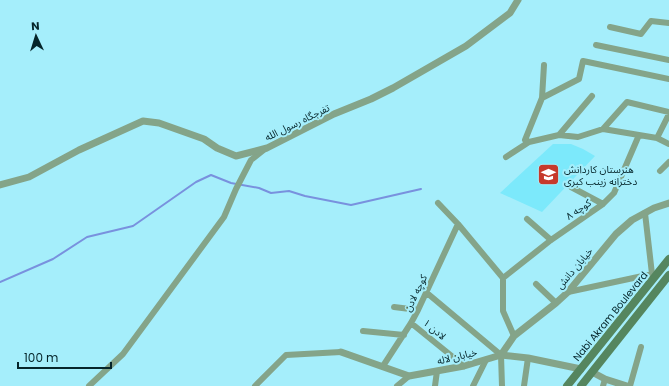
<svg xmlns="http://www.w3.org/2000/svg" width="669" height="386" font-family="Poppins,'Noto Sans Arabic',sans-serif">
<style>
.built{fill:#7ce9fb}
.lines{fill:none;stroke-linecap:round;stroke-linejoin:round}
.stream{stroke:#7991de;stroke-width:2}
.minor{stroke:#84a489;stroke-width:6}
.tertiary{stroke:#84a489;stroke-width:7}
.secondary{stroke:#55865f;stroke-width:8}
.labels{text-anchor:middle;stroke-width:4;stroke-linejoin:round;paint-order:stroke}
.street-label{font-size:10px;fill:#05252a;stroke:#a5eefb}
.poi-label{font-size:10px;fill:#05252a;stroke:#a5eefb;text-anchor:start}
</style>
<rect width="100%" height="100%" fill="#a5eefb"/>
<!-- built -->
<path class="built" d="M 553,144 L 571,144 L 583,149 L 595,156 L 542,212 L 500,193 Z"/>
<g class="lines">
<!-- stream -->
<path class="stream" d="M 0,282 L 53,259 L 87,237 L 133,226 L 196,182 L 211,175 L 231,183 L 259,188 L 271,193 L 289,191 L 305,196 L 351,205 L 421,189"/>
<!-- minor -->
<path class="minor" d="M 610,27 L 641,34 L 651,21 L 669,23
M 596,45 L 669,60
M 544,65 L 542,98 L 525,140 L 529,142 L 559,135 L 578,137 L 603,129 L 657,138 L 669,114
M 542,98 L 579,79 L 583,61 L 669,79
M 603,129 L 627,102 L 669,112
M 559,135 L 592,96
M 657,138 L 669,144
M 506,157 L 529,142
M 660,171 L 669,162
M 571,187 L 603,204
M 438,203 L 458,224 L 503,278 L 503,311 L 514,336
M 645,213 L 652,274
M 527,219 L 551,240
M 503,278 L 551,240 L 603,204 L 614,193 L 639,135
M 536,284 L 556,303
M 568,292 L 652,274 L 656,275
M 427,293 L 501,355 L 502,386
M 394,307 L 418,310
M 411,323 L 464,366
M 363,331 L 404,335
M 383,366 L 411,323 L 418,310 L 458,224
M 89,386 L 123,354 L 224,217 L 236,189 L 251,160 L 265,149
M 255,386 L 286,355 L 341,352
M 397,386 L 409,376
M 435,386 L 437,371
M 473,386 L 486,360
M 524,386 L 528,358
M 603,386 L 605,379
M 630,386 L 641,347"/>
<!-- tertiary -->
<path class="tertiary" d="M 0,185 L 29,177 L 79,150 L 143,121 L 159,123 L 204,139 L 217,148 L 236,156 L 267,148 L 334,114 L 371,99 L 393,88 L 466,46 L 510,13 L 518,0
M 341,352 L 409,376 L 464,366 L 501,355 L 528,358 L 581,369
M 501,355 L 514,336 L 556,303 L 568,292 L 616,234 L 632,220 L 654,208 L 669,203
M 592,372 L 605,379 L 627,386"/>
<!-- secondary -->
<path class="secondary" d="M 567,386 L 669,259
M 581,386 L 669,275"/>
</g>
<!-- icons -->
<defs>
<symbol id="school-square" viewBox="-11 -11 22 22"><rect x="-9" y="-9" width="18" height="18" rx="4" fill="#c6392b" stroke="#a5eefb"/><path d="M0-5L7-2L0 1L-7-2ZM-4 1L0 2.5L4 1V4Q0 6-4 4Z" fill="#fff"/></symbol>
</defs>
<g fill-rule="evenodd">
<use href="#school-square" x="536" y="162" width="25" height="25"/>
</g>
<g class="labels">
<!-- street labels -->
<g class="street-label">
<text transform="translate(297 122) rotate(-26)" y="4">تفرجگاه رسول الله</text>
<text transform="translate(578 209) rotate(-34)" y="4">کوچه ۸</text>
<text transform="translate(574 268) rotate(-50)" y="4">خیابان دانش</text>
<text transform="translate(415 293) rotate(-64)" y="4">کوچه لادن</text>
<text transform="translate(610 316) rotate(-51)" y="4">Nabi Akram Boulevard</text>
<text transform="translate(435 329) rotate(40)" y="4">لادن ۱</text>
<text transform="translate(457 356) rotate(-13)" y="4">خیابان لاله</text>
</g>
<!-- poi labels -->
<g class="poi-label">
<text x="564" y="173">هنرستان کاردانش<tspan x="564" dy="12">دخترانه زینب کبری</tspan></text>
</g>
</g>
<!-- north arrow -->
<g transform="translate(36 36) rotate(356)" stroke="#a5eefb" stroke-width="3" paint-order="stroke">
<path d="M0-3L7 15L0 10L-7 15Z" fill="#05252a"/>
<text y="-6" font-size="11" font-weight="bold" text-anchor="middle" fill="#05252a">N</text>
</g>
<!-- scale -->
<path d="M18 362v6h93v-6" fill="none" stroke="#05252a" stroke-width="2"/>
<text x="24" y="362" font-size="12" fill="#05252a" stroke="#a5eefb" stroke-width="3" paint-order="stroke">100 m</text>
</svg>
